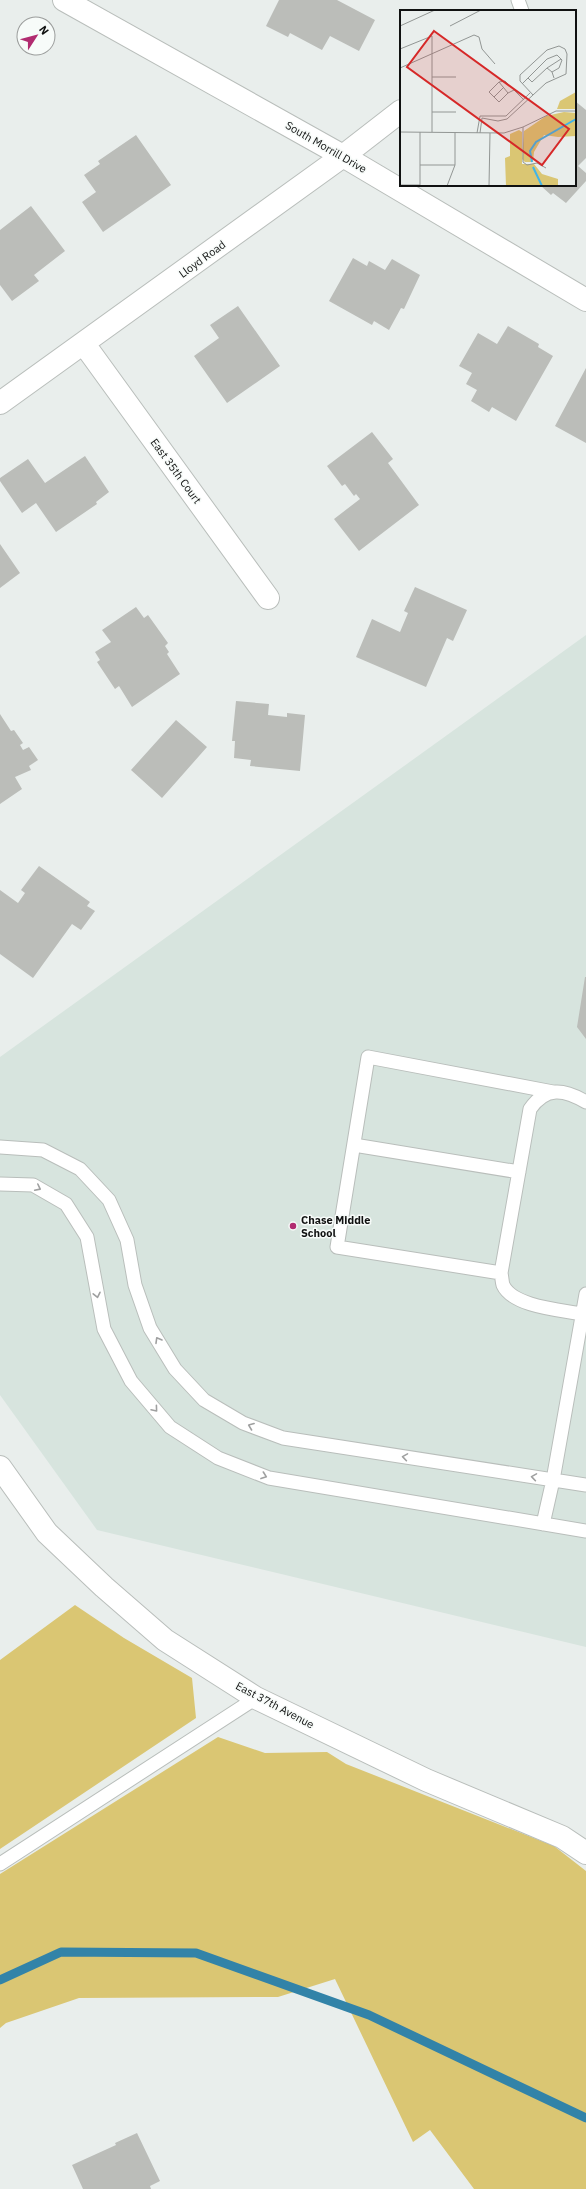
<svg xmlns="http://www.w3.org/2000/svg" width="586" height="2189" font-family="'IBM Plex Sans',sans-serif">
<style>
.built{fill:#d7e4de}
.green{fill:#dac673}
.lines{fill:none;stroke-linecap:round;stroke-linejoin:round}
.stream{stroke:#3283a8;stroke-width:9}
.building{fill:#bbbdb9}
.lane-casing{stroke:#b9bebb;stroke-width:15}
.street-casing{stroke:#b9bebb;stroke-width:24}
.secondary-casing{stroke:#b9bebb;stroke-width:24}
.lane{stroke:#fff;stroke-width:13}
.street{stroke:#fff;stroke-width:22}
.secondary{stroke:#fff;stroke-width:22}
.oneway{stroke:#9fa0a0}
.poi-dot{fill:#b12b70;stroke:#f7fbf9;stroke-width:1.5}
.labels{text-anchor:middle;stroke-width:3;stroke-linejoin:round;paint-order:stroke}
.street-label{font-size:11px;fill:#101111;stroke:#f7fbf9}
.poi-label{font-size:11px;font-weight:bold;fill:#101111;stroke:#f7fbf9;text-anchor:start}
.inset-river{fill:none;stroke:#40b4e8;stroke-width:2}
.inset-road{fill:none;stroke:#929694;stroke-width:1}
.view{fill:#d62828;fill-opacity:0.15;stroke:#d62828;stroke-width:2}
.inset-edge{fill:none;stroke:#101111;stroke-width:2}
</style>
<rect width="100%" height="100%" fill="#e9eeec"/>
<!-- built -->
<path class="built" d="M 586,635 L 586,1647 L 97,1530 L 0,1395 L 0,1057 Z"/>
<!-- green -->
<path class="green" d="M 75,1605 L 124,1638 L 192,1678 L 196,1718 L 0,1849 L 0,1660 Z
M 218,1737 L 265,1753 L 327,1752 L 346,1764 L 554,1846 L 586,1871 L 586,2189 L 474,2189 L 430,2130 L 413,2142 L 335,1979 L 278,1997 L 79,1998 L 6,2023 L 0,2028 L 0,1874 Z"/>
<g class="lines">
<!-- stream -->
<path class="stream" d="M 0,1980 L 61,1952 L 196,1953 L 369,2015 L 586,2118"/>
</g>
<!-- building -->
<path class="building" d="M 279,0 L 337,0 L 375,20 L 359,51 L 330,36 L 322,50 L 290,33 L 288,37 L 266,26 Z
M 575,101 L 586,110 L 586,158 L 578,166 L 586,173 L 586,181 L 566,203 L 553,193 L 551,195 L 540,185 L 575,185 Z
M 136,135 L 171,185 L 103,232 L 82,202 L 96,192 L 84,175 L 100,164 L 98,161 Z
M 31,206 L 65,251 L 34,275 L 39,281 L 12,301 L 0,285 L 0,230 Z
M 353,258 L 367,266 L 369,261 L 385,270 L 392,259 L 420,275 L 404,309 L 401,308 L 389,330 L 374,321 L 372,325 L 329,301 Z
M 238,306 L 280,366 L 227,403 L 194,356 L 219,338 L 210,325 Z
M 508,326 L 539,344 L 538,347 L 553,356 L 516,421 L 492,407 L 489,412 L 471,401 L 477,390 L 466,384 L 472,373 L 459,366 L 478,333 L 497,344 Z
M 586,368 L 586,443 L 555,426 Z
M 372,432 L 393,459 L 388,463 L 419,505 L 359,551 L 334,519 L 360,499 L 356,494 L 354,496 L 345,484 L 342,486 L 327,466 Z
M 85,456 L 109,492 L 96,502 L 97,504 L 56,532 L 36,503 L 22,513 L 0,481 L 0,478 L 28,459 L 45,483 Z
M 0,544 L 20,573 L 0,588 Z
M 415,587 L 467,610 L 453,641 L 447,638 L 426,687 L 356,657 L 372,619 L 400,632 L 408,613 L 404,611 Z
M 136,607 L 144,618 L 148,615 L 168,643 L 165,646 L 169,652 L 167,654 L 180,674 L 132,707 L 119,686 L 115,689 L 97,662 L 100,660 L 95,652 L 111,642 L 102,630 Z
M 236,701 L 269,704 L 268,715 L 287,717 L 287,713 L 305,715 L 300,771 L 250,766 L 251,760 L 234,758 L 235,741 L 232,741 Z
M 0,714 L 11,731 L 14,730 L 23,743 L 20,745 L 23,750 L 29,747 L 38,760 L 29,766 L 31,770 L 15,777 L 22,789 L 0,804 Z
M 176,720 L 207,747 L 162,798 L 131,770 Z
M 39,866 L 90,902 L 87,906 L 95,911 L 81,930 L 72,924 L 33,978 L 0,954 L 0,890 L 18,903 L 25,893 L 21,890 Z
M 585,977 L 586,977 L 586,1039 L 577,1027 Z
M 137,2133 L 160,2181 L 150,2186 L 151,2189 L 83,2189 L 72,2165 L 116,2145 L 115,2143 Z"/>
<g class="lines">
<defs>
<path id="lane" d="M 518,0 L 522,11
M 354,1145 L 519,1172
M 0,1147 L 43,1150 L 80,1169 L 109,1200 L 127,1240 L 135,1285 L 150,1328 L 175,1369 L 204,1400 L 243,1423 L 283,1438 L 586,1485
M 0,1184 L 33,1185 L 66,1204 L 87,1237 L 104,1329 L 131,1381 L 170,1427 L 218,1458 L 269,1478 L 586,1531
M 501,1273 L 337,1247 L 368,1057 L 553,1092
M 582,1314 C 562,1310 513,1307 503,1285 C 502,1282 502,1277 501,1273 L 530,1109 C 546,1086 564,1089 586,1102
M 543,1524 L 553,1480 L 586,1294
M 0,1864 L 256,1698"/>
<path id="street" d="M 64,0 L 343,156 L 586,300
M 84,344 L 268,598
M 0,403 L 343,156 L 401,111"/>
<path id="secondary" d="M 0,1467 L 47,1533 L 104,1587 L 165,1640 L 256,1698 L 426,1780 L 562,1837 L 586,1853"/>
</defs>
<!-- lane casing -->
<use href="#lane" class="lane-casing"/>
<!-- street casing -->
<use href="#street" class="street-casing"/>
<!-- secondary casing -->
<use href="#secondary" class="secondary-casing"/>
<!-- lane -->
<use href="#lane" class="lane"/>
<!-- street -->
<use href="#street" class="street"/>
<!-- secondary -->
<use href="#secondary" class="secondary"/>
</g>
<!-- one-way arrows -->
<defs><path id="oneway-chevron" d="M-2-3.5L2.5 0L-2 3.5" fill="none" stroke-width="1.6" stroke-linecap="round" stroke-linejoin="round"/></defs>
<g class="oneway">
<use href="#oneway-chevron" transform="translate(38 1188) rotate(27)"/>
<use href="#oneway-chevron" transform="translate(97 1295) rotate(78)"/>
<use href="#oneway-chevron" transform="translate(158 1340) rotate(-120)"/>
<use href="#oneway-chevron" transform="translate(155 1409) rotate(50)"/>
<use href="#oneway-chevron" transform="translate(251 1426) rotate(-159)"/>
<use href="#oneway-chevron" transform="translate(405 1457) rotate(-171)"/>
<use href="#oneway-chevron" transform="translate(264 1476) rotate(20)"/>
<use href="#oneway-chevron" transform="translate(534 1477) rotate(-171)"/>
</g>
<!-- markers -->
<circle class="poi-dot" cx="293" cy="1226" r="4"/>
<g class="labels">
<!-- street labels -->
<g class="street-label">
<text transform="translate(326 147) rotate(30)" y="4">South Morrill Drive</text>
<text transform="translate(202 259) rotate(-36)" y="4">Lloyd Road</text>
<text transform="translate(176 471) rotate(54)" y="4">East 35th Court</text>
<text transform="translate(275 1705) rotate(28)" y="4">East 37th Avenue</text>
</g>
<!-- poi labels -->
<g class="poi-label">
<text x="301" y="1224">Chase Middle<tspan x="301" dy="13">School</tspan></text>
</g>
</g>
<!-- overview -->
<g transform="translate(400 10)">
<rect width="176" height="176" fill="#e9eeec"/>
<path d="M 176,82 L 176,99 L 157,99 L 160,91 ZM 164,102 L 176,103 L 176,126 L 158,127 L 144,125 L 134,142 L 133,152 L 125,152 L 122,149 L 124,121 L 146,106 ZM 119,120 L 122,122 L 122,154 L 134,154 L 142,164 L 158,169 L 158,176 L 106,176 L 105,148 L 110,146 L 110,124 Z" fill="#dac673"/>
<path class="inset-river" d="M 132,152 L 130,141 L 136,132 L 176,109M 133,157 L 142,176"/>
<path class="inset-road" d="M 0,16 L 35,0M 50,16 L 81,0M 0,39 L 32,26 L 32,122M 0,58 L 74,25 L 79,27 L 82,39 L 95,54M 152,62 L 147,58 L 161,49M 32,67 L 56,67M 128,68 L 132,72 L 147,58M 99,72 L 89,82 L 99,92 L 108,83M 122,74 L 147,49 L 157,45 L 162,50 L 159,58 L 152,62 L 154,68M 114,80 L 108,83 L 99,72 L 105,71 L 124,90M 94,87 L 103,78M 32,102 L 56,102M 123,117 L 123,152 L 127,155 L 137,153 L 146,158M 0,122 L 104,123 L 123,117 L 156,101 L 176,101M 77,123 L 80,106 L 106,106 L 130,83M 80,123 L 82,108 L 98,111 L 107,109 L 146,73 L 166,64 L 167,44 L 165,39 L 159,36 L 147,40 L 120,65 L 120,71 L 133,85M 20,155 L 55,155M 0,175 L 20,175M 20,176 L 20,122M 47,176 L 55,155 L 55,122M 89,176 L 90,123"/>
<path class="view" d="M 34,21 L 169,119 L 142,155 L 7,57 Z"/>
<rect width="176" height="176" class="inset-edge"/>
</g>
<!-- north arrow -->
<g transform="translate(36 36) rotate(54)"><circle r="19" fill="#f7fbf9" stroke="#9b9d9c"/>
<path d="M0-3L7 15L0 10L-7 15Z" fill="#b12b70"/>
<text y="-6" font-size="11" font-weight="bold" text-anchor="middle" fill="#101111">N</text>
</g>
</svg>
